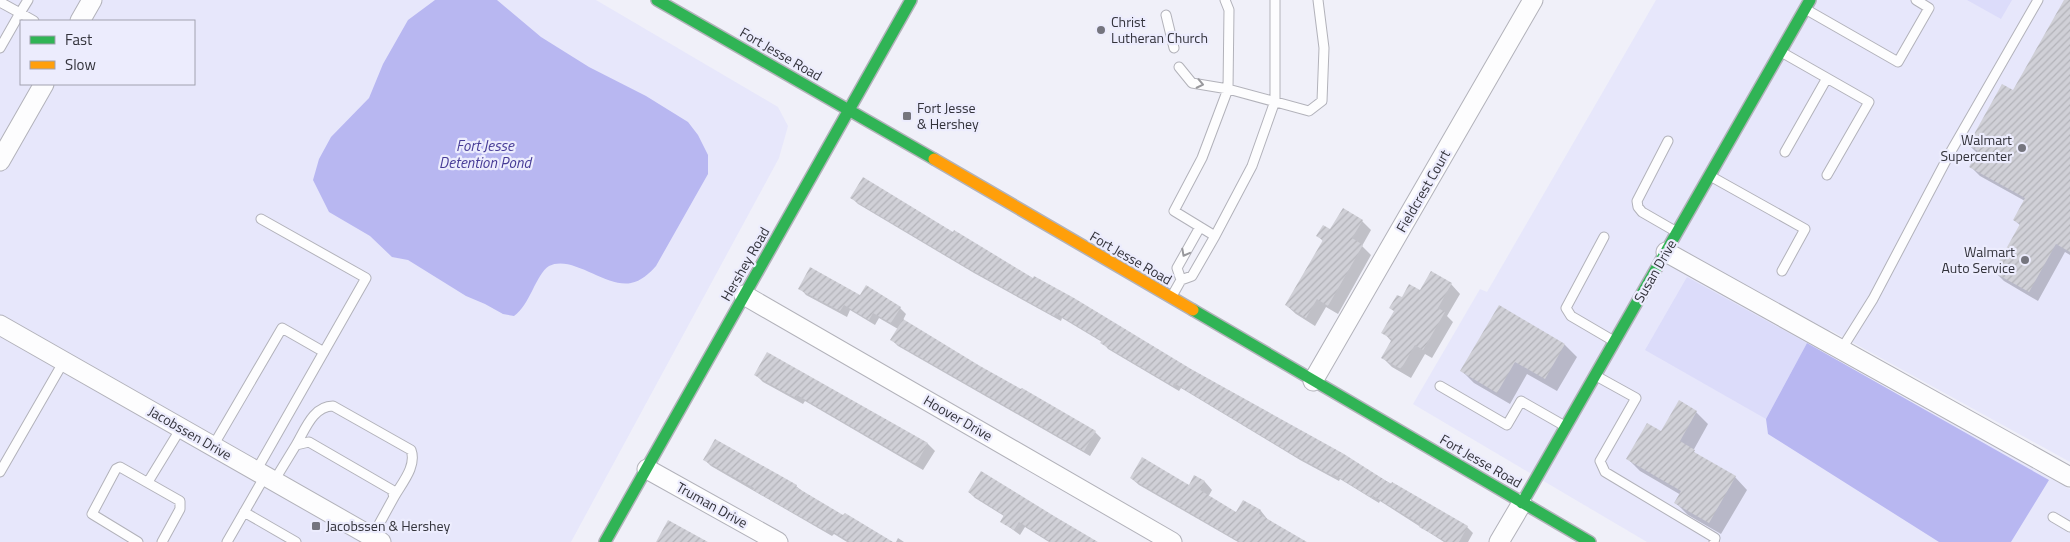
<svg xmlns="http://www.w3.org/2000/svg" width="2070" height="542" font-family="'Titillium Web',sans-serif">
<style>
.built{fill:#e7e7fb;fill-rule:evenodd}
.grass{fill:#dcdcfa}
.water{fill:#b8b7f1}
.shadow{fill:#0003}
.building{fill:url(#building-hatch)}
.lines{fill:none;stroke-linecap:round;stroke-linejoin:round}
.lane-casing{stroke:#b2b2ba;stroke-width:11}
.street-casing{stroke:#b2b2ba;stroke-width:21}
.fast-casing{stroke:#b2b2ba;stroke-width:14}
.slow-casing{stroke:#b2b2ba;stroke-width:14}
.lane{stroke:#fdfdfe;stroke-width:9}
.street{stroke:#fdfdfe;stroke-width:19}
.fast{stroke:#30b455;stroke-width:11}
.slow{stroke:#ff9f0a;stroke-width:11}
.oneway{stroke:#98989c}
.poi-dot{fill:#75757e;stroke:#ececfd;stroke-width:2}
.labels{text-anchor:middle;stroke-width:4.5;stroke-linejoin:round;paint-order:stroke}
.poi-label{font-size:14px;fill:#33333b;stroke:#ececfd;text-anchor:start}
.street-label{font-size:14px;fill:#33333b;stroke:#ececfd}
.water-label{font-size:15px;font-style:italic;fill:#463b96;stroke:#ececfd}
</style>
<defs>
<pattern id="building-hatch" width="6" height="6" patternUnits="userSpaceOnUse" patternTransform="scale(1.25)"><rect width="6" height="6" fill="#d0d0d7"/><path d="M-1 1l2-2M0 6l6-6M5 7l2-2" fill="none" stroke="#b3b3b9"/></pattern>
</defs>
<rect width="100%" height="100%" fill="#f0f0f9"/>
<!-- built -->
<path class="built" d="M 0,0 L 596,0 L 778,107 L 788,126 L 779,158 L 571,542 L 0,542 ZM 21,21 L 194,21 L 194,84 L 21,84 Z
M 1656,0 L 2070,0 L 2070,462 L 1830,330 L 1819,350 L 2070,489 L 2070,542 L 1647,542 L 1413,404 L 1480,289 L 1487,292 Z"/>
<!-- grass -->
<path class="grass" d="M 1967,0 L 2012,0 L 2001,19 Z
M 1687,277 L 1807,343 L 1766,419 L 1645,350 Z"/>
<!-- water -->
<path class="water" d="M 435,0 L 497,0 L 541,37 L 589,67 L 646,96 L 688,122 L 698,135 L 708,155 L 708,174 L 656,266 C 649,274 641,281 631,283 C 606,288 572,254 549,266 C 536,274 530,305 514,316 L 503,314 L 485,304 L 466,296 L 408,260 L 392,257 L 370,236 L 329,212 L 313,180 L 319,159 L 331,137 L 369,98 L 383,64 L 408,20 Z
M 1807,343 L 2049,480 L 2011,542 L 1939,542 L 1768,434 L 1766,419 Z"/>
<!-- shadow -->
<path class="shadow" d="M 2065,0 L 2070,0 L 2070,255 L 2065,252 L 2038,301 L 2004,281 L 1995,272 L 2021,226 L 2014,220 L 2025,201 L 1980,176 L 1971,167 L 1978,154 L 1969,145 L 2013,92 Z
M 852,198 L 953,234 L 1467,527 L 1473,533 L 1468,542 L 1444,542 L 1380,501 L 1379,503 L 1340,479 L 1339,481 L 1300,460 L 1181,388 L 1179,391 L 1108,349 L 1102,342 L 1062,318 L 1061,321 L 974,273 L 858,204 Z
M 1362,221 L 1371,230 L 1362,246 L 1371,255 L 1338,314 L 1326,307 L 1315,326 L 1296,314 L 1286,305 L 1324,242 L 1318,236 Z
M 1451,284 L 1460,294 L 1447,316 L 1453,322 L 1432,358 L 1425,354 L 1411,378 L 1392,367 L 1383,358 L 1392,342 L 1383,332 L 1395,312 L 1391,308 L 1402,299 Z
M 800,288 L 861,296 L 900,308 L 906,314 L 903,320 L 979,367 L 1095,432 L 1101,438 L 1090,456 L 898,346 L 892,340 L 898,329 L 879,318 L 875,325 L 850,310 L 847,317 L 806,295 Z
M 1499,307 L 1565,345 L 1577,357 L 1557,391 L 1527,374 L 1510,404 L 1474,383 L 1462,371 Z
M 756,375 L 928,444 L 935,451 L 923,470 L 805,401 L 803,404 L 763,382 Z
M 1696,412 L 1708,424 L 1693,451 L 1700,457 L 1735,477 L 1747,490 L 1721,534 L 1688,515 L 1676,503 L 1681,495 L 1640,471 L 1628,459 L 1662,432 Z
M 705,460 L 796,486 L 802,491 L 844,517 L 891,542 L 847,542 L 834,534 L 832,536 L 711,466 Z
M 1195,477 L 1205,482 L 1212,490 L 1208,497 L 1236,514 L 1243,502 L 1261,511 L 1268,520 L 1302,542 L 1238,542 L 1139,485 L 1131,478 L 1189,486 Z
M 969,492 L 1095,542 L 1049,542 L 1025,527 L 1020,535 L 1001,521 L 1004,516 L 975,498 Z
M 898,538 L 904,542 L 896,542 Z"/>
<!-- building -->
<path class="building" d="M 2064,0 L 2070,0 L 2070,252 L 2056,244 L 2029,292 L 1993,272 L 2020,224 L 2013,220 L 2025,198 L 1969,167 L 1978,151 L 1968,145 L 2002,84 L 2013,90 Z
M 863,177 L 953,232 L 954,230 L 1033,278 L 1034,276 L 1074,298 L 1191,369 L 1344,454 L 1391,484 L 1392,482 L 1468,526 L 1459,542 L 1447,542 L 1419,527 L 1420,524 L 1373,496 L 1372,498 L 1333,474 L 1333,476 L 1292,454 L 1174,383 L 1173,386 L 1100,343 L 1102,341 L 1056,313 L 1054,316 L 966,267 L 850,198 Z
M 1343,208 L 1363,220 L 1352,238 L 1363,245 L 1328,306 L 1317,299 L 1306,318 L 1285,305 L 1323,240 L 1316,236 L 1323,225 L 1330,229 Z
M 810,267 L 860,295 L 866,285 L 901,307 L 891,323 L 873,313 L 869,320 L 844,305 L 840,311 L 798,289 Z
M 1431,271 L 1452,283 L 1438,308 L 1445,312 L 1423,350 L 1415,345 L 1401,369 L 1381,358 L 1392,339 L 1381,333 L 1394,311 L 1389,308 L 1397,295 L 1402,297 L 1409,284 L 1420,290 Z
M 1499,305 L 1565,344 L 1545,379 L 1515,362 L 1497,393 L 1460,371 Z
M 903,319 L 980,366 L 1021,389 L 1022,388 L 1096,431 L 1084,451 L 890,340 Z
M 767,352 L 928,443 L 916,464 L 797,395 L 796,398 L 754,375 Z
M 1679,400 L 1697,411 L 1680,441 L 1695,450 L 1694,452 L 1736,476 L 1709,523 L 1674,503 L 1681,491 L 1626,459 L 1647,423 L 1661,431 Z
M 715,439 L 797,485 L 796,487 L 843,515 L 845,513 L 893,542 L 850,542 L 827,528 L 826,531 L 753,490 L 754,488 L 703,460 Z
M 1142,457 L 1189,485 L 1194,475 L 1205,481 L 1200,490 L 1236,512 L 1243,500 L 1261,510 L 1259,514 L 1307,542 L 1240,542 L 1130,478 Z
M 981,471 L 1054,516 L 1098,542 L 1051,542 L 1019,522 L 1014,530 L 1000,522 L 1004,515 L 968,492 Z
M 668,520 L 708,542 L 656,542 Z"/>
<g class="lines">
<defs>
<path id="lane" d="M 0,2 L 20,13 L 28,0
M 1807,10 L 1898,62 L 1929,8 L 1916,0
M 1166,15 L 1174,48
M 0,48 L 20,13 L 34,21
M 1783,53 L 1869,102 L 1827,175
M 1179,67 L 1192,83 L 1228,89 L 1309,111 L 1322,101 L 1324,48 L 1318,0
M 1668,141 L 1637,201 L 1638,207 L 1642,212 L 1675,231
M 1785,152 L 1827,78
M 1712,177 L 1805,229 L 1782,271
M 1215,236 L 1174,211 L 1202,158 L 1228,89 L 1229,10 L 1225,0
M 1604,237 L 1566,308 L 1571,316 L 1612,340
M 1181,280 L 1177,268 L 1200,227
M 1172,296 L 1181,280 L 1192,276 L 1215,236 L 1252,166 L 1275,101 L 1275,0
M 1841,350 L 1873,299 L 1950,153 L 2038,0
M 1598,377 L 1636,398 L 1600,461 L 1605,472 L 1715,538 L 1714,542
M 1440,386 L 1507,425 L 1521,401 L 1563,425
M 296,445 C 305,430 313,406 333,406 L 411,450 C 417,466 402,483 394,497
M 213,446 L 282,328 L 324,352
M 256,471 L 366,278 L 261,219
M 0,472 L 64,361
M 274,481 L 296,445 L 309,442 L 392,490 L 394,497 L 372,537
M 148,482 L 181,428
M 244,512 L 296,542
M 2053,517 L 2070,527
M 138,542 L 92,514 L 116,469 L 120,467 L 180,501 L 180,509 L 162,542
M 227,542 L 265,476"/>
<path id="street" d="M 80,21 L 92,0
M 0,161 L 44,84
M 1666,252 L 2070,477
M 744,295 L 1172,542
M 0,325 L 381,542
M 1313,381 L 1533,0
M 647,469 L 778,542
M 1499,542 L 1522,503"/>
<path id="fast" d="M 657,0 L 934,159
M 1193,310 L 1590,542
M 1522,503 L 1810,0
M 605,542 L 911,0"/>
<path id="slow" d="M 934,159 L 1193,310"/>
</defs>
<!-- lane casing -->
<use href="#lane" class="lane-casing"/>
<!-- street casing -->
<use href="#street" class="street-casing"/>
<!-- fast casing -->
<use href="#fast" class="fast-casing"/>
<!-- slow casing -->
<use href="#slow" class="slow-casing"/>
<!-- lane -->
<use href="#lane" class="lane"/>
<!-- street -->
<use href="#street" class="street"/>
<!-- fast -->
<use href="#fast" class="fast"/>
<!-- slow -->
<use href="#slow" class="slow"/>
</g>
<!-- one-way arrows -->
<defs><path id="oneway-chevron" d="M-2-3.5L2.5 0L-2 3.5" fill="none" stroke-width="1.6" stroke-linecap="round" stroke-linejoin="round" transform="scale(1.25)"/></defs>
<g class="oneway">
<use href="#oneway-chevron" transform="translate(1200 84) rotate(12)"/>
<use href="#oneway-chevron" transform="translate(1185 253) rotate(118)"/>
</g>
<!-- markers -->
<g class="poi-dot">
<circle cx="1101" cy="30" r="5"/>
<rect x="902" y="111" width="10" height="10" rx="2.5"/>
<circle cx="2022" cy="148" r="5"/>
<circle cx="2025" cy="260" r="5"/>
<rect x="311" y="521" width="10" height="10" rx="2.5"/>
</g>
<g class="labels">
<!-- poi labels -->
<g class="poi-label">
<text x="1111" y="27">Christ<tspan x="1111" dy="16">Lutheran Church</tspan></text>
<text x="917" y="113">Fort Jesse<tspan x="917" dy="16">&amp; Hershey</tspan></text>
<text x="2012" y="145" text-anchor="end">Walmart<tspan x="2012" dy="16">Supercenter</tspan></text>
<text x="2015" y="257" text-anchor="end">Walmart<tspan x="2015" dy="16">Auto Service</tspan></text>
<text x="326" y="531">Jacobssen &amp; Hershey</text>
</g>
<!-- street labels -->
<g class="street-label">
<text transform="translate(781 54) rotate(30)" y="5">Fort Jesse Road</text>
<text transform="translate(1423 191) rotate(-60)" y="5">Fieldcrest Court</text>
<text transform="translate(1131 258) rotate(30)" y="5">Fort Jesse Road</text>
<text transform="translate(745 264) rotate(-60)" y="5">Hershey Road</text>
<text transform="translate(1655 271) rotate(-60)" y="5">Susan Drive</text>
<text transform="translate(958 418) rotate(30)" y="5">Hoover Drive</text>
<text transform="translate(190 433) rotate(30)" y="5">Jacobssen Drive</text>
<text transform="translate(1481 461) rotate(30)" y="5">Fort Jesse Road</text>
<text transform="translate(712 505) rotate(29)" y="5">Truman Drive</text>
</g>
<!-- water labels -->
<g class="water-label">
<text x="485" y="151">Fort Jesse<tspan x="485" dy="17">Detention Pond</tspan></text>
</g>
</g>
<!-- legend -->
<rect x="20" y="20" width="175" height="65" fill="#ececfd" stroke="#a2a2af"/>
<rect x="30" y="36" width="25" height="8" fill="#30b455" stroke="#a2a2af"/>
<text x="65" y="45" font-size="15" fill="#33333b">Fast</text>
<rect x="30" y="61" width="25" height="8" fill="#ff9f0a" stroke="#a2a2af"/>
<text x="65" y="70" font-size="15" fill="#33333b">Slow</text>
</svg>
